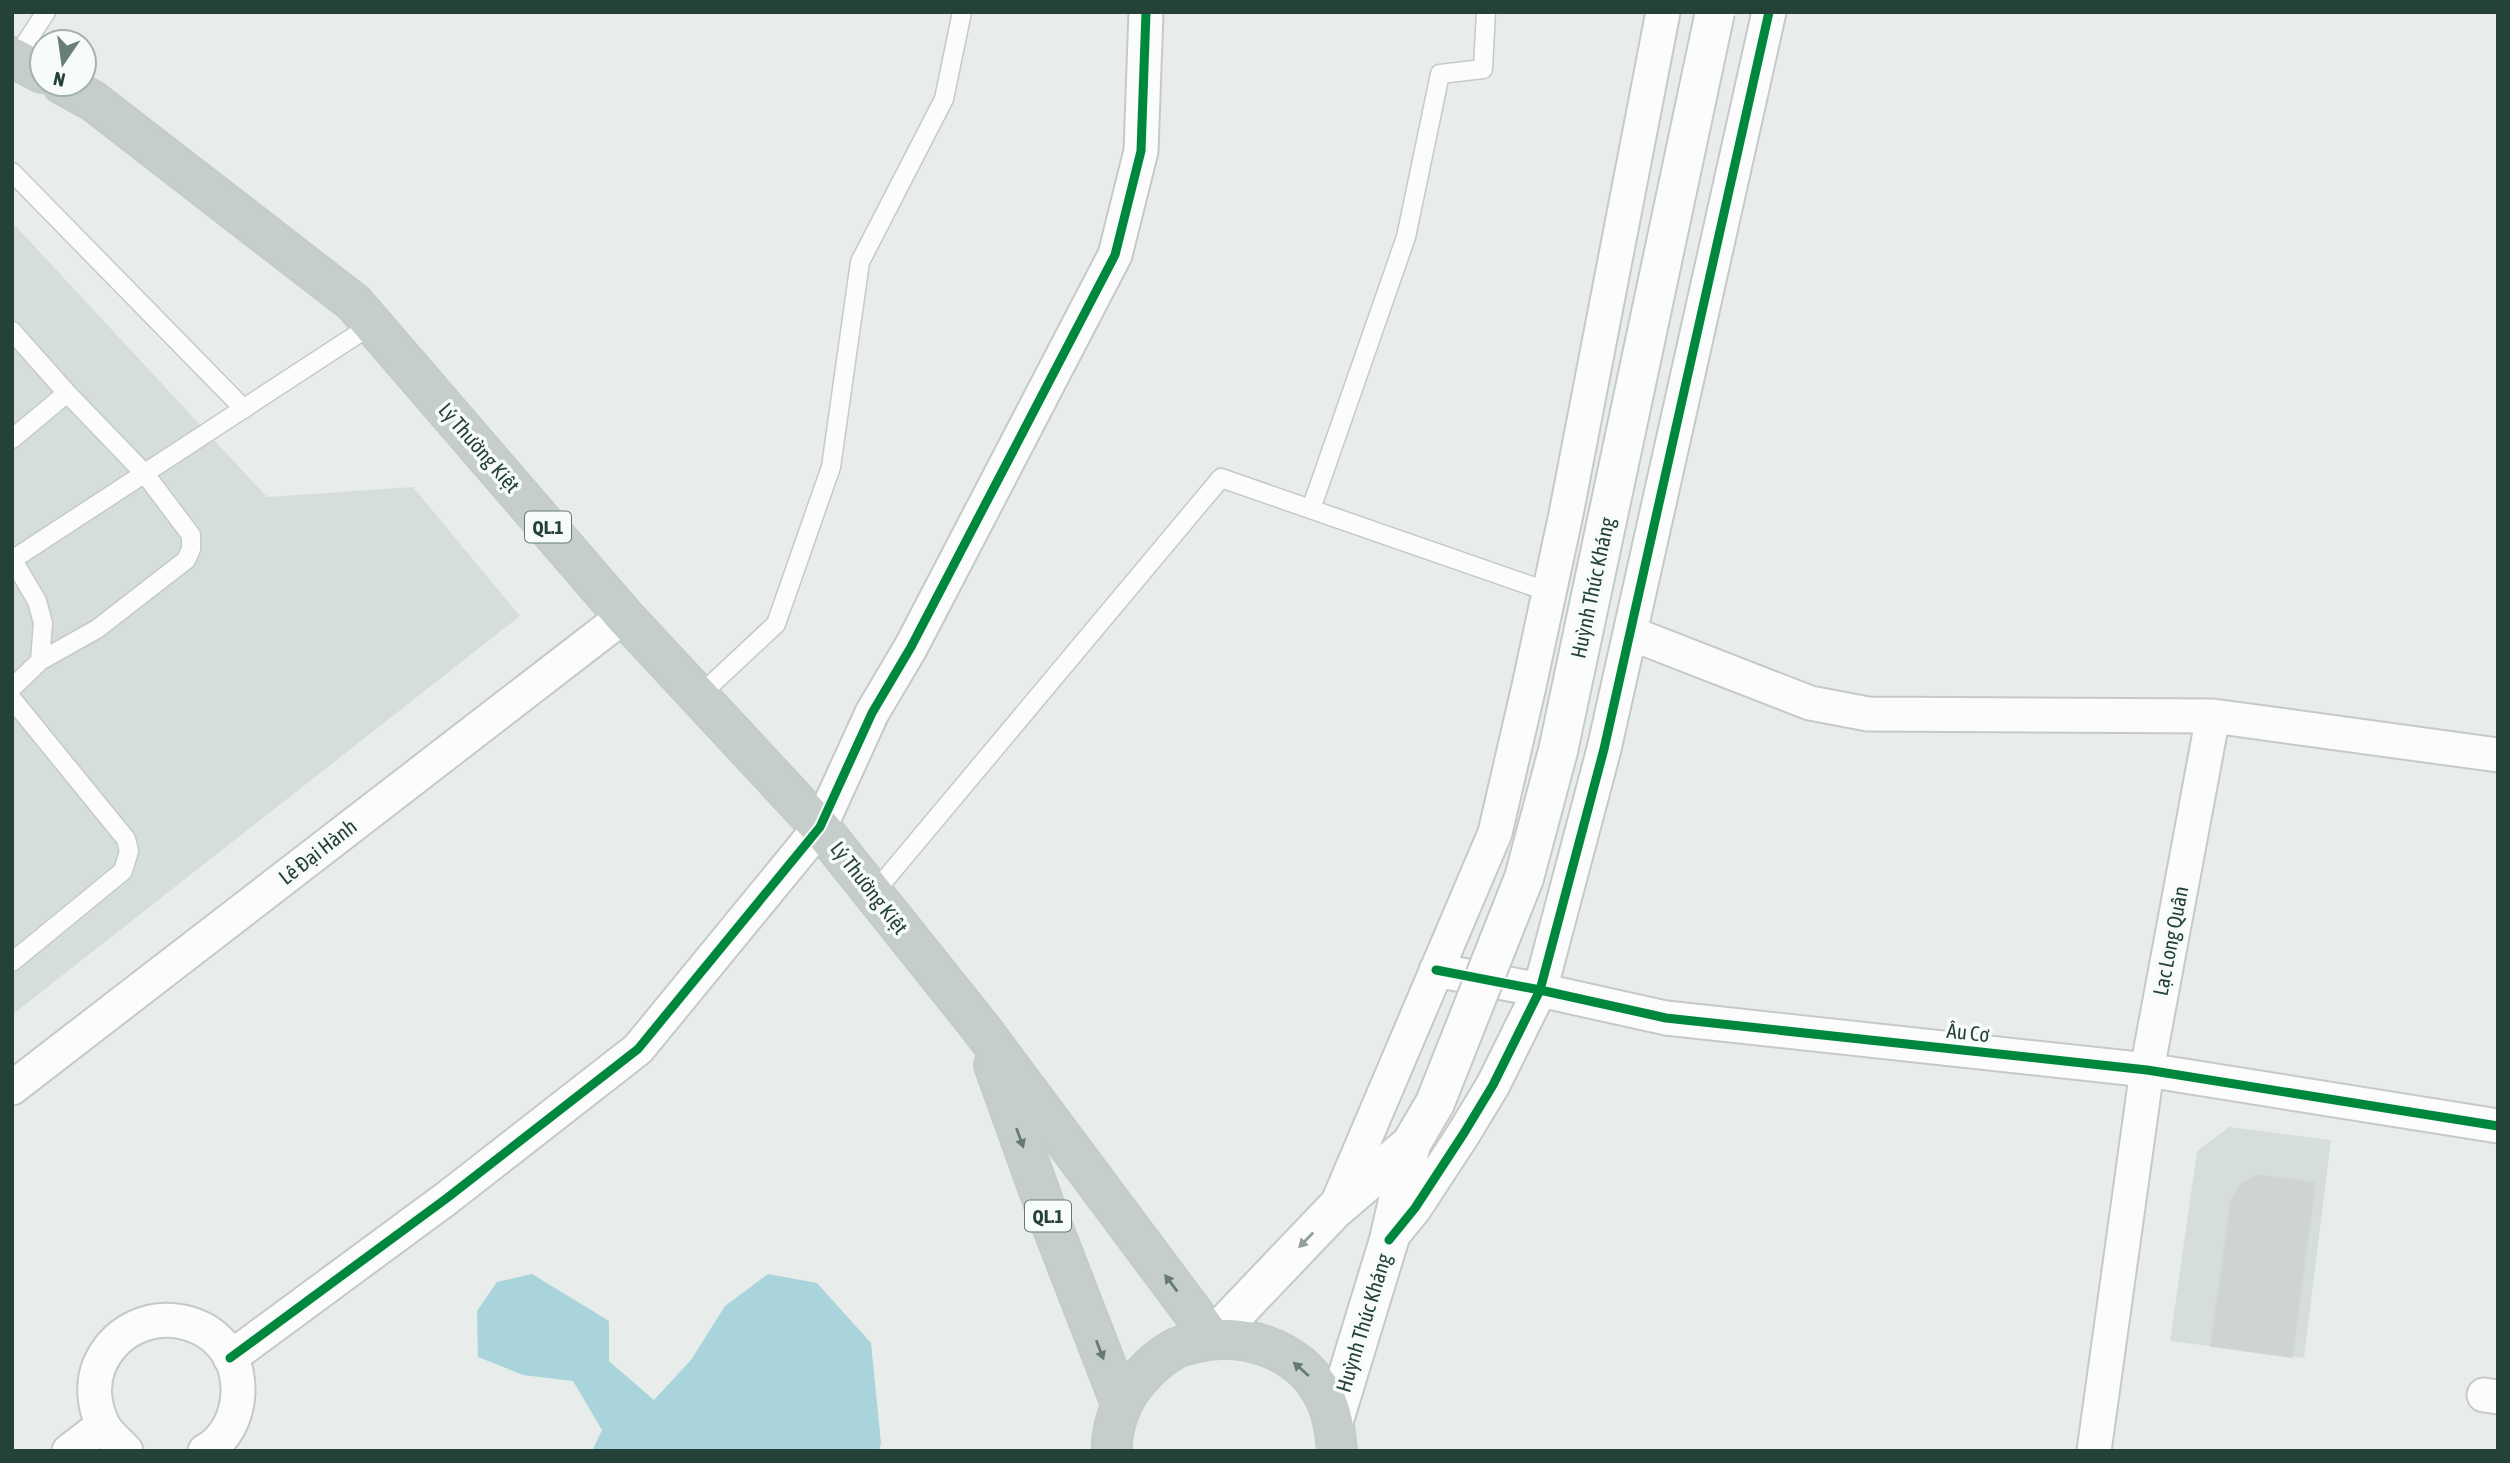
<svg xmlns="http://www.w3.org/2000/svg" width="2510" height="1463" font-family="'Asap Condensed',sans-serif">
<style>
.built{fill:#d6dedb}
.water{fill:#a9d4db}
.building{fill:#cfd4d2;stroke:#d1d6d4;stroke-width:2}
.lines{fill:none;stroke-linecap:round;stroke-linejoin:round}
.service-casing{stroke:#c5cac8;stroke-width:21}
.minor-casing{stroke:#c5cac8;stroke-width:37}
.secondary-casing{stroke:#c3cbc8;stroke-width:42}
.trunk-casing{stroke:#c3ccc9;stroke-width:42}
.service{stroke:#fcfcfc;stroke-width:18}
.minor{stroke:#fcfcfc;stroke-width:33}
.secondary{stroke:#fcfcfc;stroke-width:38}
.trunk{stroke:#c6cecc;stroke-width:38}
.secondary-bridge-casing{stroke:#c3cbc8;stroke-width:42;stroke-linecap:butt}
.secondary-bridge{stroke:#fcfcfc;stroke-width:38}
.cycleway-casing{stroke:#f7fbf9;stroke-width:13}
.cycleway{stroke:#00873e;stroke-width:9}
.oneway{fill:#657a74}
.oneway2{fill:#909f9b}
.labels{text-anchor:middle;stroke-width:7;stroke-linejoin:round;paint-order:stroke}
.shield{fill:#f7fbf9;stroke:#637a73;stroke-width:2}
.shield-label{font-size:19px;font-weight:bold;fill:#24423a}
.street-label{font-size:21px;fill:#24423a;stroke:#f7fbf9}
</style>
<rect width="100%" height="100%" fill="#e8edeb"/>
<!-- built -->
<path class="built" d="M 12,222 L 267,497 L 413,487 L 520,616 L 12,1015 Z
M 2229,1127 L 2331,1140 L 2304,1358 L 2170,1341 L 2197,1151 Z"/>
<!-- water -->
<path class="water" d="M 532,1274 L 609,1321 L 609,1361 L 654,1400 L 691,1360 L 725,1306 L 768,1274 L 817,1283 L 871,1343 L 881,1443 L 879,1451 L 592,1451 L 602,1430 L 573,1381 L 523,1375 L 478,1357 L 477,1311 L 497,1282 Z"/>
<!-- building -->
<path class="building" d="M 2257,1175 L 2315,1183 L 2292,1357 L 2211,1346 L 2231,1201 L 2240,1185 Z"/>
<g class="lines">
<defs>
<path id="service" d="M 14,61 L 46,12
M 12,172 L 244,409
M 12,331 L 67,393 L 145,474 L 191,535 L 191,549 L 186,560 L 97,629 L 40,661
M 12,439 L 67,393
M 1311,509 L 1406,237 L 1440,74 L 1483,69 L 1486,12
M 12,560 L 373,324
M 12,688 L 40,661 L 43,623 L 37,601 L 13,560
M 699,696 L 776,624 L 831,467 L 860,262 L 944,99 L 962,12
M 12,699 L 126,839 L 129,851 L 123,871 L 12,962
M 873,894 L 1221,478 L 1549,592"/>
<path id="minor" d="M 1630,633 L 1810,703 L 1868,714 L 2213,716
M 1436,970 L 1540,990 L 1666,1018 L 2147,1070 L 2498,1126
M 12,1088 L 624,616
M 1335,1209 L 1495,833 L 1529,686 L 1566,514 L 1663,12
M 1389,1240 L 1415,1208 L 1464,1133 L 1493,1085 L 1540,990 L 1604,749 L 1769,12
M 230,1358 L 447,1198 L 638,1049 L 820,827 L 872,713 L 911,647 L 1115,255 L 1141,151 L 1146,12
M 2484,1395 L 2498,1397
M 69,1451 L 103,1425
M 126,1451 C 118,1442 106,1433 102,1423 C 94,1405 92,1384 99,1366 C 131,1292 241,1313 238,1393 C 237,1416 226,1440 205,1451
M 2094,1451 L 2147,1070 L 2213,716 L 2498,755"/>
<path id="secondary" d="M 1212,1338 L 1334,1210 L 1411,1144
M 1334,1420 L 1389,1240 L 1411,1144 L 1435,1103"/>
<path id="trunk" d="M 12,57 L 42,73
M 62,84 L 93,101 L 354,303 L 624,616 L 820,827 L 980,1027 L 1212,1338
M 994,1065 L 1049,1218 L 1121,1404
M 1112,1451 C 1111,1430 1119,1407 1130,1390 C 1142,1374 1155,1360 1173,1350 C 1178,1346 1186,1345 1193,1343 C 1240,1330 1299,1348 1323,1394 C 1333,1412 1335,1430 1337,1451"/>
</defs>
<!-- service casing -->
<use href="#service" class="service-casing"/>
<!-- minor casing -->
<use href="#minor" class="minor-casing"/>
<!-- secondary casing -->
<use href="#secondary" class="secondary-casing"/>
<!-- trunk casing -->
<use href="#trunk" class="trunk-casing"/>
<!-- service -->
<use href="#service" class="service"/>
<!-- minor -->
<use href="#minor" class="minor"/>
<!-- secondary -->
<use href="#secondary" class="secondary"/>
<!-- trunk -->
<use href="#trunk" class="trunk"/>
<defs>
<path id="secondary-bridge" d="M 1435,1103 L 1524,878 L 1558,751 L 1715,12"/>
</defs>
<!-- secondary-bridge casing -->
<use href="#secondary-bridge" class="secondary-bridge-casing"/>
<!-- secondary-bridge -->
<use href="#secondary-bridge" class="secondary-bridge"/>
<defs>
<path id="cycleway" d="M 1436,970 L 1540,990 L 1666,1018 L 2147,1070 L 2498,1126
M 1389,1240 L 1415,1208 L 1464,1133 L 1493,1085 L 1540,990 L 1604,749 L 1769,12
M 230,1358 L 447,1198 L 638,1049 L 820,827 L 872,713 L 911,647 L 1115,255 L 1141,151 L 1146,12"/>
</defs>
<!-- cycleway casing -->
<use href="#cycleway" class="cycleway-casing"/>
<!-- cycleway -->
<use href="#cycleway" class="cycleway"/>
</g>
<!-- one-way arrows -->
<defs><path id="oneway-solid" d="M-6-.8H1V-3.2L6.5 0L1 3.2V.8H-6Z" transform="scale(1.75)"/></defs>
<g class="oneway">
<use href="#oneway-solid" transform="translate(1020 1138) rotate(70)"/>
<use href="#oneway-solid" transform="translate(1171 1283) rotate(-127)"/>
<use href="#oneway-solid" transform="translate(1100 1350) rotate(69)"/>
<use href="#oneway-solid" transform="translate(1301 1369) rotate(-138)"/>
</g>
<use class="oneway2" href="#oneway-solid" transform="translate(1306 1240) rotate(134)"/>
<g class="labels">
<!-- shield labels -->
<g class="shield">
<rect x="525" y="511.5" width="46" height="31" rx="5"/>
<rect x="1025" y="1200.5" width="46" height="31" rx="5"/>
</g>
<g class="shield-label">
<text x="548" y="534">QL.1</text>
<text x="1048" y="1223">QL.1</text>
</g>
<!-- street labels -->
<g class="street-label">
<text transform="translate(479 448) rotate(49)" y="7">Lý Thường Kiệt</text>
<text transform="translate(1593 588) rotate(-78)" y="7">Huỳnh Thúc Kháng</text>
<text transform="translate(318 852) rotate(-38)" y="7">Lê Đại Hành</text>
<text transform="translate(869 888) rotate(52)" y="7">Lý Thường Kiệt</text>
<text transform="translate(2171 941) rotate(-79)" y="7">Lạc Long Quân</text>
<text transform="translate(1968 1033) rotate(6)" y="7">Âu Cơ</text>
<text transform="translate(1364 1323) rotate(-73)" y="7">Huỳnh Thúc Kháng</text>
</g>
</g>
<!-- border -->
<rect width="2510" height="1463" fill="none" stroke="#24423a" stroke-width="28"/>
<!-- north arrow -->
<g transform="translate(63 63) rotate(193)"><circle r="33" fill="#f7fbf9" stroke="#a3b1ad" stroke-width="2"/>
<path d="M0-5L12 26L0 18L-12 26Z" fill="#697e78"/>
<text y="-10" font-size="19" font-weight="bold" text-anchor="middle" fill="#24423a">N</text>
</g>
</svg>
